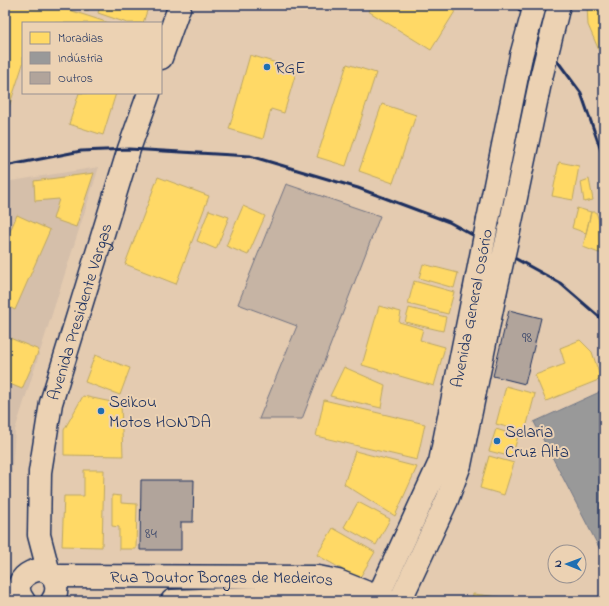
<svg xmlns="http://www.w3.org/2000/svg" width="609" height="606" font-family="'Indie Flower',sans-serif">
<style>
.built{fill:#d5bfaa}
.green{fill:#c6b4a4;stroke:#707281}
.homes{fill:#ffd966;stroke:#bba664}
.industry{fill:#999;stroke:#737987}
.building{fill:#b1a49b;stroke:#1b2f5e}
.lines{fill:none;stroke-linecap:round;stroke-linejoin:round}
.secondary-casing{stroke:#1b2f5e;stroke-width:25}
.secondary{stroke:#ecd2b3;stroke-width:22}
.rail{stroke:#1b2f5e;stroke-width:3}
.secondary-bridge-casing{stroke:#1b2f5e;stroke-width:25;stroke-linecap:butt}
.secondary-bridge{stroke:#ecd2b3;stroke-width:22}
.poi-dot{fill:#1f6fb2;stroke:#ecd2b3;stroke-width:1.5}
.labels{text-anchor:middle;stroke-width:4;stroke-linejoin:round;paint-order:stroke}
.number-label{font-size:15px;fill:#404c6d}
.poi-label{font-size:17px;fill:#1b2f5e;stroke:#ecd2b3;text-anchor:start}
.street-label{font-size:17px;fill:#1b2f5e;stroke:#ecd2b3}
</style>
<rect width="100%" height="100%" fill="#e4cbb0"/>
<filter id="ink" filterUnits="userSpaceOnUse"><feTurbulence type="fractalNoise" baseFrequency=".025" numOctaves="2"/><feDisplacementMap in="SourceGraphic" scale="8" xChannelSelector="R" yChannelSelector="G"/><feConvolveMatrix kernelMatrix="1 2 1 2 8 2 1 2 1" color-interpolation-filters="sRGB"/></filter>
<g filter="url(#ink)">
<!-- built -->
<path class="built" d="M 99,167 L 15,430 L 6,551 L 5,182 Z"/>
<!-- green -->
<path class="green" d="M 286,184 L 380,216 L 302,419 L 259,419 L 297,326 L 238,304 Z"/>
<!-- homes -->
<path class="homes" d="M 5,5 L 54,5 L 109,23 L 23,23 L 23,64 L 5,119 Z
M 72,5 L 90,5 L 88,11 Z
M 100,5 L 149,5 L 143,23 L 127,23 L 98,13 Z
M 372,5 L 459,5 L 431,50 L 368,11 Z
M 587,5 L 604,5 L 604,62 L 588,25 Z
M 250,55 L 297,69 L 284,113 L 271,109 L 263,139 L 229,129 Z
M 347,64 L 376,73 L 346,166 L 317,157 Z
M 79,93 L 116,93 L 103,135 L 69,124 Z
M 382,104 L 416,115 L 393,183 L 359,171 Z
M 559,162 L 579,166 L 573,200 L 552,196 Z
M 94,173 L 76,227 L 53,219 L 59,199 L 35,201 L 34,181 Z
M 158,177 L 209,196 L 176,284 L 125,264 Z
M 589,179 L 593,200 L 584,202 L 581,182 Z
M 243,206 L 265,216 L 248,255 L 226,246 Z
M 577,208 L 591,212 L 586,233 L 572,228 Z
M 209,210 L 229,217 L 216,249 L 197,241 Z
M 591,212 L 596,212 L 604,235 L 604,252 L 599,253 L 583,247 Z
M 17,215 L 50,230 L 15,310 L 5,305 L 5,243 Z
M 423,264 L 458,273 L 454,288 L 419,278 Z
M 414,281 L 454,292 L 448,314 L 408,304 Z
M 379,306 L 401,312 L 399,322 L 423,329 L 420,340 L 445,347 L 434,386 L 362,365 Z
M 409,308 L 446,317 L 443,331 L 405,322 Z
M 5,336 L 39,350 L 22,389 L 5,382 Z
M 580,340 L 592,352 L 601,379 L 546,401 L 535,375 L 565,364 L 560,348 Z
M 95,355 L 130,368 L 120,395 L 85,382 Z
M 344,367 L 385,385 L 381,408 L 330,396 Z
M 506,386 L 535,394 L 525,432 L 496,424 Z
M 83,396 L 121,404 L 123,456 L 64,455 L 64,430 Z
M 324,400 L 425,424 L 417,460 L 316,436 Z
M 496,429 L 518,436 L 512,457 L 489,451 Z
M 355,451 L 417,467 L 395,516 L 344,484 Z
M 489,456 L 514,463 L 504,495 L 480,488 Z
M 84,470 L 104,470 L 102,547 L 62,546 L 64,496 L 84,496 Z
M 112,495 L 121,496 L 121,503 L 137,504 L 136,549 L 119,549 L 119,527 L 112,526 Z
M 358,502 L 390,519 L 376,545 L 344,527 Z
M 333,528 L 375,552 L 359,579 L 317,555 Z
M 473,594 L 500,597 L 500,601 L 472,601 Z"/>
<!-- industry -->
<path class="industry" d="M 604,390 L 604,557 L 534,422 Z"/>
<!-- building -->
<path class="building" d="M 509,310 L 541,318 L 525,384 L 493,376 Z
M 141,480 L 194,480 L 193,522 L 181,522 L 181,550 L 140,550 Z"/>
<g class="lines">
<defs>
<g id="secondary">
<path d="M 161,58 L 180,5"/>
<path d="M 488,220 L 521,56"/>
<path d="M 509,231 L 541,78"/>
<path id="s1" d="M 49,573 L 39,535 L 40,472 L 51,403 L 129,149 L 149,93"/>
<path id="s2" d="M 52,576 L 318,577 L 338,581 L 388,601"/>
<path d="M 24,601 C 3,576 53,554 56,586 C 57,592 55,597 52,601"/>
<path d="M 172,601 L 315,596 L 341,601"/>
<path d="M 376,601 L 440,462 L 474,292"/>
<path d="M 400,601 L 447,500 L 460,465 L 495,294"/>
</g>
</defs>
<!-- secondary casing -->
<use href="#secondary" class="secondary-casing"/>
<!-- secondary -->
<use href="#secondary" class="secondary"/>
<!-- rail -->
<path class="rail" d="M 516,5 L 581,93 L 604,159
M 5,166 L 81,151 L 129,149 L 250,156 L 358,188 L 449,222 L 560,283 L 604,321"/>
<defs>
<path id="secondary-bridge" d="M 521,56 L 535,5
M 541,78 L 559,5
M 474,292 L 488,220
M 495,294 L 509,231"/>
</defs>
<!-- secondary-bridge casing -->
<use href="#secondary-bridge" class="secondary-bridge-casing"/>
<!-- secondary-bridge -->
<use href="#secondary-bridge" class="secondary-bridge"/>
</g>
</g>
<!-- markers -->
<g class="poi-dot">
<circle cx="267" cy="67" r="4"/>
<circle cx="101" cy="411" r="4"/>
<circle cx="497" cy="441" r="4"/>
</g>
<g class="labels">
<!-- number labels -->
<g class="number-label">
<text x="527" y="342">98</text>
<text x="151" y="538">84</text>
</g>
<!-- poi labels -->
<g class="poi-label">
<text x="275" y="73">RGE</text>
<text x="109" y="407">Seikou<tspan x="109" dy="20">Motos HONDA</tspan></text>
<text x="505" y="437">Selaria<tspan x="505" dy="20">Cruz Alta</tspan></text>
</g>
<!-- street labels -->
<g class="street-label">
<text transform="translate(471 308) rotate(-79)" y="6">Avenida General Osório</text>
<text dy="6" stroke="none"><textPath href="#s1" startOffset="268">Avenida Presidente Vargas</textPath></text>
<text dy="6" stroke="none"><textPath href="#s2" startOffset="170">Rua Doutor Borges de Medeiros</textPath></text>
</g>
</g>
<!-- margin -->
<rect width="609" height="606" fill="none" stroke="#ecd2b3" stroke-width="20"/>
<rect x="10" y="10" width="589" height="586" fill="none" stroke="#1b2f5e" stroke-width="1.5" filter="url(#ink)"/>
<!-- legend -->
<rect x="22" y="22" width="140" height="72" fill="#ecd2b3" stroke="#989191"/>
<rect x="30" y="32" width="20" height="12" fill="#ffd966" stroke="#989191"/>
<text x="58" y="42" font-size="12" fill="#1b2f5e">Moradias</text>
<rect x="30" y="52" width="20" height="12" fill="#999999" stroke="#989191"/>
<text x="58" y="62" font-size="12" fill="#1b2f5e">Indústria</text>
<rect x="30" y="72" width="20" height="12" fill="#b1a49b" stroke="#989191"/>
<text x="58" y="82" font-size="12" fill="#1b2f5e">Outros</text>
<!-- north arrow -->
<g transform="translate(567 564) rotate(271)"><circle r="19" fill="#ecd2b3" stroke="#989191"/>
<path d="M0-3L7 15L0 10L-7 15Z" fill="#1f6fb2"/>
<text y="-6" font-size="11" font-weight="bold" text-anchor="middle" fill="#1b2f5e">N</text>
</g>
</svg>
